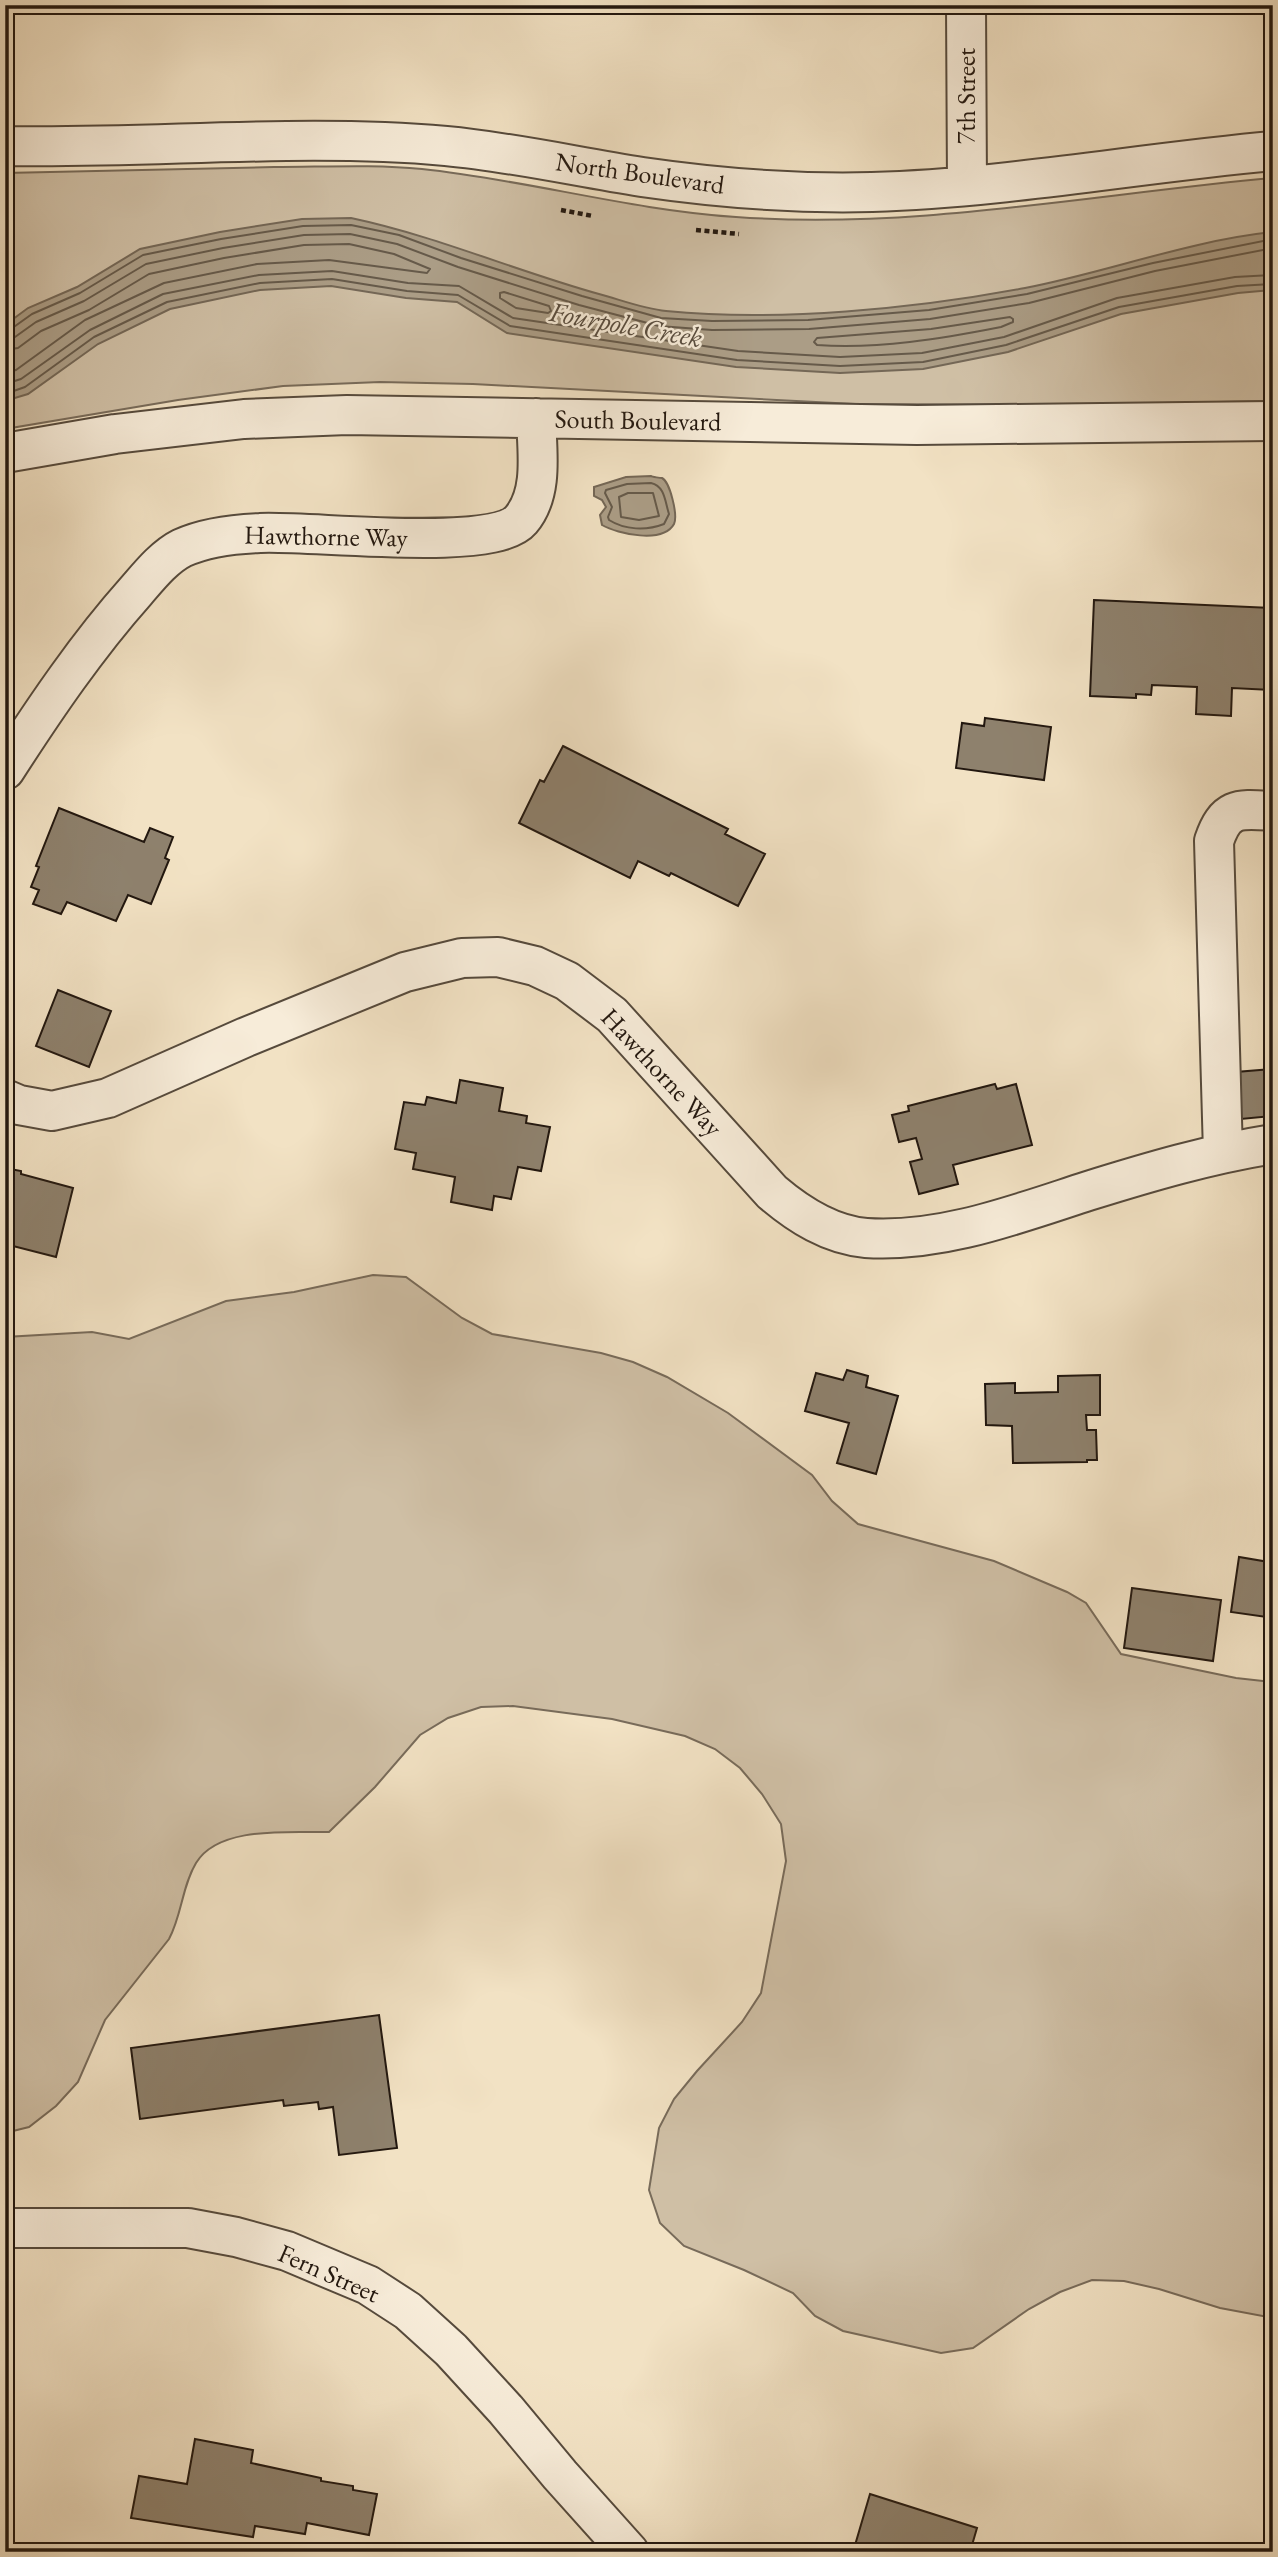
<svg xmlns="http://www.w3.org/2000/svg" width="1278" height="2557" font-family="'EB Garamond',serif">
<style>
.green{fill:#cfbfa5;stroke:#786b5a;stroke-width:2}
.water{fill:#ab9d86;stroke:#746756;stroke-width:2}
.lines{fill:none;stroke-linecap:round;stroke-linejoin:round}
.shore{stroke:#665a4a;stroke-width:2}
.building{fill:#8e816d;stroke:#22170f;stroke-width:2}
.minor-casing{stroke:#564a3c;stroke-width:42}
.path{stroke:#22170f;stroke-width:4.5;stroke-dasharray:5 3.5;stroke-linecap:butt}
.minor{stroke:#f7ecd9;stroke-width:38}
.labels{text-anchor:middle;stroke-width:5;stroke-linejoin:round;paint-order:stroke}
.street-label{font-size:26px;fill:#22170f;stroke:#f7ecd9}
.water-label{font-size:28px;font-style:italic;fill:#594d3f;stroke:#f7ecd9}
</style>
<rect width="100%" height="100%" fill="#f2e2c4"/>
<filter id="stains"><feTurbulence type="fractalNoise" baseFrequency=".00286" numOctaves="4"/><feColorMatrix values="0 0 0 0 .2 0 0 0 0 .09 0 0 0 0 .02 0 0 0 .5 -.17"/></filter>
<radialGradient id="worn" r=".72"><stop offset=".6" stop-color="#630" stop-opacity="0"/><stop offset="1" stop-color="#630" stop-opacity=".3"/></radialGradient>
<!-- green -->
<path class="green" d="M 274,167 C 323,167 373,164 422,169 C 527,180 630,210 736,217 C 916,230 1094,194 1273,178 L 1273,401 L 1057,405 L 855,404 L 473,384 L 380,382 L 283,386 L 178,400 L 5,429 L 5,173 Z
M 373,1275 L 406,1277 L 462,1318 L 492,1334 L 601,1353 L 633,1362 L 667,1377 L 728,1413 L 812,1475 L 832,1501 L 858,1524 L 994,1561 L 1067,1592 L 1086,1603 L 1121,1654 L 1236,1678 L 1273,1682 L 1273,2318 L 1220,2308 L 1159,2289 L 1124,2281 L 1092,2280 L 1060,2292 L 1029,2309 L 973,2348 L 941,2353 L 843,2331 L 815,2316 L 793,2293 L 744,2270 L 684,2246 L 660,2223 L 649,2190 L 659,2128 L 674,2099 L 697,2071 L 742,2022 L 761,1993 L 786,1861 L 781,1824 L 762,1794 L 740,1768 L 715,1749 L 685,1736 L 612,1719 L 513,1706 L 481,1707 L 448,1718 L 420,1735 L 375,1787 L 329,1832 C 291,1833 219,1825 196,1863 C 182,1886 182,1915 169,1939 L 105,2020 L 78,2082 L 56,2106 L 29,2127 L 5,2133 L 5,1337 L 92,1332 L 129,1339 L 226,1301 L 294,1292 Z"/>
<!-- water -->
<path class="water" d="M 351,218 C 436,236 516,271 599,294 C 621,300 644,309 666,311 C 778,322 914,309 1025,288 C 1108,272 1188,241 1273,232 L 1273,290 L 1238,293 L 1121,314 L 1008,352 L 923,369 L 840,373 L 736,367 L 507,333 L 457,302 L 406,298 L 331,286 L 260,290 L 170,309 L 98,344 L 28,394 L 5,401 L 5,325 L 28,308 L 77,287 L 140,249 L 220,232 L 302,219 Z
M 651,476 C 652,477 661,478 662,478 C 670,482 678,515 674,524 C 663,544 618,534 602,525 L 600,515 L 606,507 L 602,500 L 594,496 L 594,487 L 626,477 Z"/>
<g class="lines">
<!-- shore -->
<path class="shore" d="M 504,292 L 549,306 L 551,311 L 548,313 L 516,308 L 500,298 L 500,293 Z
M 1010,317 L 1013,319 L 1013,322 L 1001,327 C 940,339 880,349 817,345 L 814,342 L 817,338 L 931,329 Z
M 5,330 L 11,329 L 32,314 L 80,293 L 143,255 L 221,239 L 303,226 L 351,225 L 399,235 L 461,258 L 582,296 L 661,318 L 712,321 L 808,320 L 929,310 L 1027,294 L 1153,263 L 1273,239
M 5,339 L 15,337 L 36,322 L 84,301 L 146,264 L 223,248 L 304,235 L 350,234 L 397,244 L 458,267 L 579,305 L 659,326 L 712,330 L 809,329 L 930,319 L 1029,303 L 1155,271 L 1273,248
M 5,350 L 18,348 L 41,331 L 89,310 L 149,274 L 224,258 L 304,245 L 349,244 L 394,254 L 430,269 L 427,273 L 329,260 L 257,264 L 164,283 L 85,320 L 16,370 L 5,373
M 5,384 L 21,379 L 90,330 L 163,294 L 259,275 L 332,271 L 408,283 L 459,286 L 513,318 L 738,351 L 840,357 L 922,353 L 1004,337 L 1117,298 L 1235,277 L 1273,275
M 5,394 L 25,387 L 94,337 L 167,302 L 260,283 L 332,279 L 407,291 L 458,295 L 510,326 L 737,360 L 840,366 L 923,362 L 1006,345 L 1119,307 L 1237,286 L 1273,284
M 651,483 C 665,486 665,502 669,514 L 664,524 C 646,531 625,530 609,520 L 608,517 L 612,507 L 605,493 L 606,490 L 627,484 Z
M 628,493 L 653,493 L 659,516 L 639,520 L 621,517 L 619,497 Z"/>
</g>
<!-- building -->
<path class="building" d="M 1094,600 L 1273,608 L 1273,690 L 1232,688 L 1231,716 L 1196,714 L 1197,687 L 1152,685 L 1151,695 L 1136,694 L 1136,698 L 1090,696 Z
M 985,718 L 1051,727 L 1044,780 L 956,768 L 962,723 L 984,726 Z
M 563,746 L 728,829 L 725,834 L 765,854 L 738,906 L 671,873 L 669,876 L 638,861 L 630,878 L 519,823 L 540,780 L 544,782 Z
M 59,808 L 144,842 L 150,828 L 173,837 L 165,858 L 169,860 L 151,904 L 128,895 L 116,921 L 67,902 L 61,914 L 33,904 L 39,890 L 31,887 L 39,867 L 36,866 Z
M 58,990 L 111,1011 L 89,1067 L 36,1046 Z
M 1273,1069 L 1273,1116 L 1241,1119 L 1236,1072 Z
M 460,1080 L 503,1088 L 499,1111 L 527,1116 L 526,1123 L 550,1127 L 541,1171 L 518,1167 L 511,1199 L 494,1196 L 492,1210 L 451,1202 L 455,1177 L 413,1169 L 416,1153 L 395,1149 L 404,1102 L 425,1105 L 427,1097 L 456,1103 Z
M 995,1084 L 997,1089 L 1016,1084 L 1032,1145 L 953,1165 L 958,1184 L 919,1194 L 910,1162 L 922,1159 L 916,1138 L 899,1142 L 892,1115 L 909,1111 L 908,1106 Z
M 5,1168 L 21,1171 L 21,1174 L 73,1188 L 56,1257 L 5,1244 Z
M 847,1370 L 868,1376 L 866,1387 L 898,1396 L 876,1474 L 837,1463 L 849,1423 L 805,1411 L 816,1373 L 843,1380 Z
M 1100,1375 L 1100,1415 L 1086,1415 L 1087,1430 L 1096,1430 L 1097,1460 L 1087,1460 L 1087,1462 L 1013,1463 L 1012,1426 L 986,1425 L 985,1384 L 1015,1383 L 1015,1393 L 1058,1392 L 1058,1376 Z
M 1273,1537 L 1273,1618 L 1231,1612 L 1239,1557 L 1269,1562 Z
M 1132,1588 L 1221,1600 L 1213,1661 L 1124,1648 Z
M 379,2015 L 397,2148 L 339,2155 L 333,2107 L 319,2109 L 318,2102 L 284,2106 L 283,2100 L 140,2119 L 131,2048 Z
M 195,2439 L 253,2450 L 251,2463 L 321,2478 L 321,2481 L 353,2486 L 353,2490 L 377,2494 L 369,2535 L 307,2523 L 305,2534 L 255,2526 L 253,2537 L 131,2518 L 139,2476 L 187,2484 Z
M 870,2494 L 977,2528 L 970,2552 L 853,2552 Z"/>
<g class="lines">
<defs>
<path id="minor" d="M 966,5 L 967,186
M 5,146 C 152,149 300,133 446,146 C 512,152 577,167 642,177 C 718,188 795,194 872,192 C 1006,188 1139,163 1273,151
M 5,453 L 115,434 L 244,419 L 347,415 L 917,425 L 1273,421
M 5,770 C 45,708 87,646 136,591 C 149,576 164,557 182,548 C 206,537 234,534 260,533 C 308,530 493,553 521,520 C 544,493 537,451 536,418
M 5,1099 L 19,1105 L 52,1111 L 108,1098 L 246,1037 L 405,972 L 462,958 L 498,957 L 535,966 L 567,981 L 612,1015 L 772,1192 C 799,1215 830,1235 866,1238 C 941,1243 1017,1214 1088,1191 C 1149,1172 1210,1154 1273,1144
M 1223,1153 L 1214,841 C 1226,806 1239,809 1273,811
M 5,2228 L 188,2228 L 236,2237 L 287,2251 L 368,2285 L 408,2311 L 451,2350 L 506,2410 L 560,2475 L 629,2552"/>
</defs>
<!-- minor casing -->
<use href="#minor" class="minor-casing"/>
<!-- path -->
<path class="path" d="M 561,210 L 593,216
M 696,230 L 739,234"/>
<!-- minor -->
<use href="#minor" class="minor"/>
</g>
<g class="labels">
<!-- street labels -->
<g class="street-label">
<text transform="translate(966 96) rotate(-90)" y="9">7th Street</text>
<text transform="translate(640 173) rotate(8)" y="9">North Boulevard</text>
<text transform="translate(638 420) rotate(1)" y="9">South Boulevard</text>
<text transform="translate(326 536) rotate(1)" y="9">Hawthorne Way</text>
<text transform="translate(662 1072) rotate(47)" y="9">Hawthorne Way</text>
<text transform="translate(329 2273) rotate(24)" y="9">Fern Street</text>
</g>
<!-- water labels -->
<g class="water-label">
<text transform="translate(626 324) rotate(10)" y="10">Fourpole Creek</text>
</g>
</g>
<!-- margin -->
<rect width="1278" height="2557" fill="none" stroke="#f2e2c4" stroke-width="28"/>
<rect x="7" y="7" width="1264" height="2543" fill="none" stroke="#22170f" stroke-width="3.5"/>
<rect x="14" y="14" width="1250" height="2529" fill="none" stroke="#22170f" stroke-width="2"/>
<rect width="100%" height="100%" filter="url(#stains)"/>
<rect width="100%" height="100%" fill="url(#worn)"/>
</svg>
